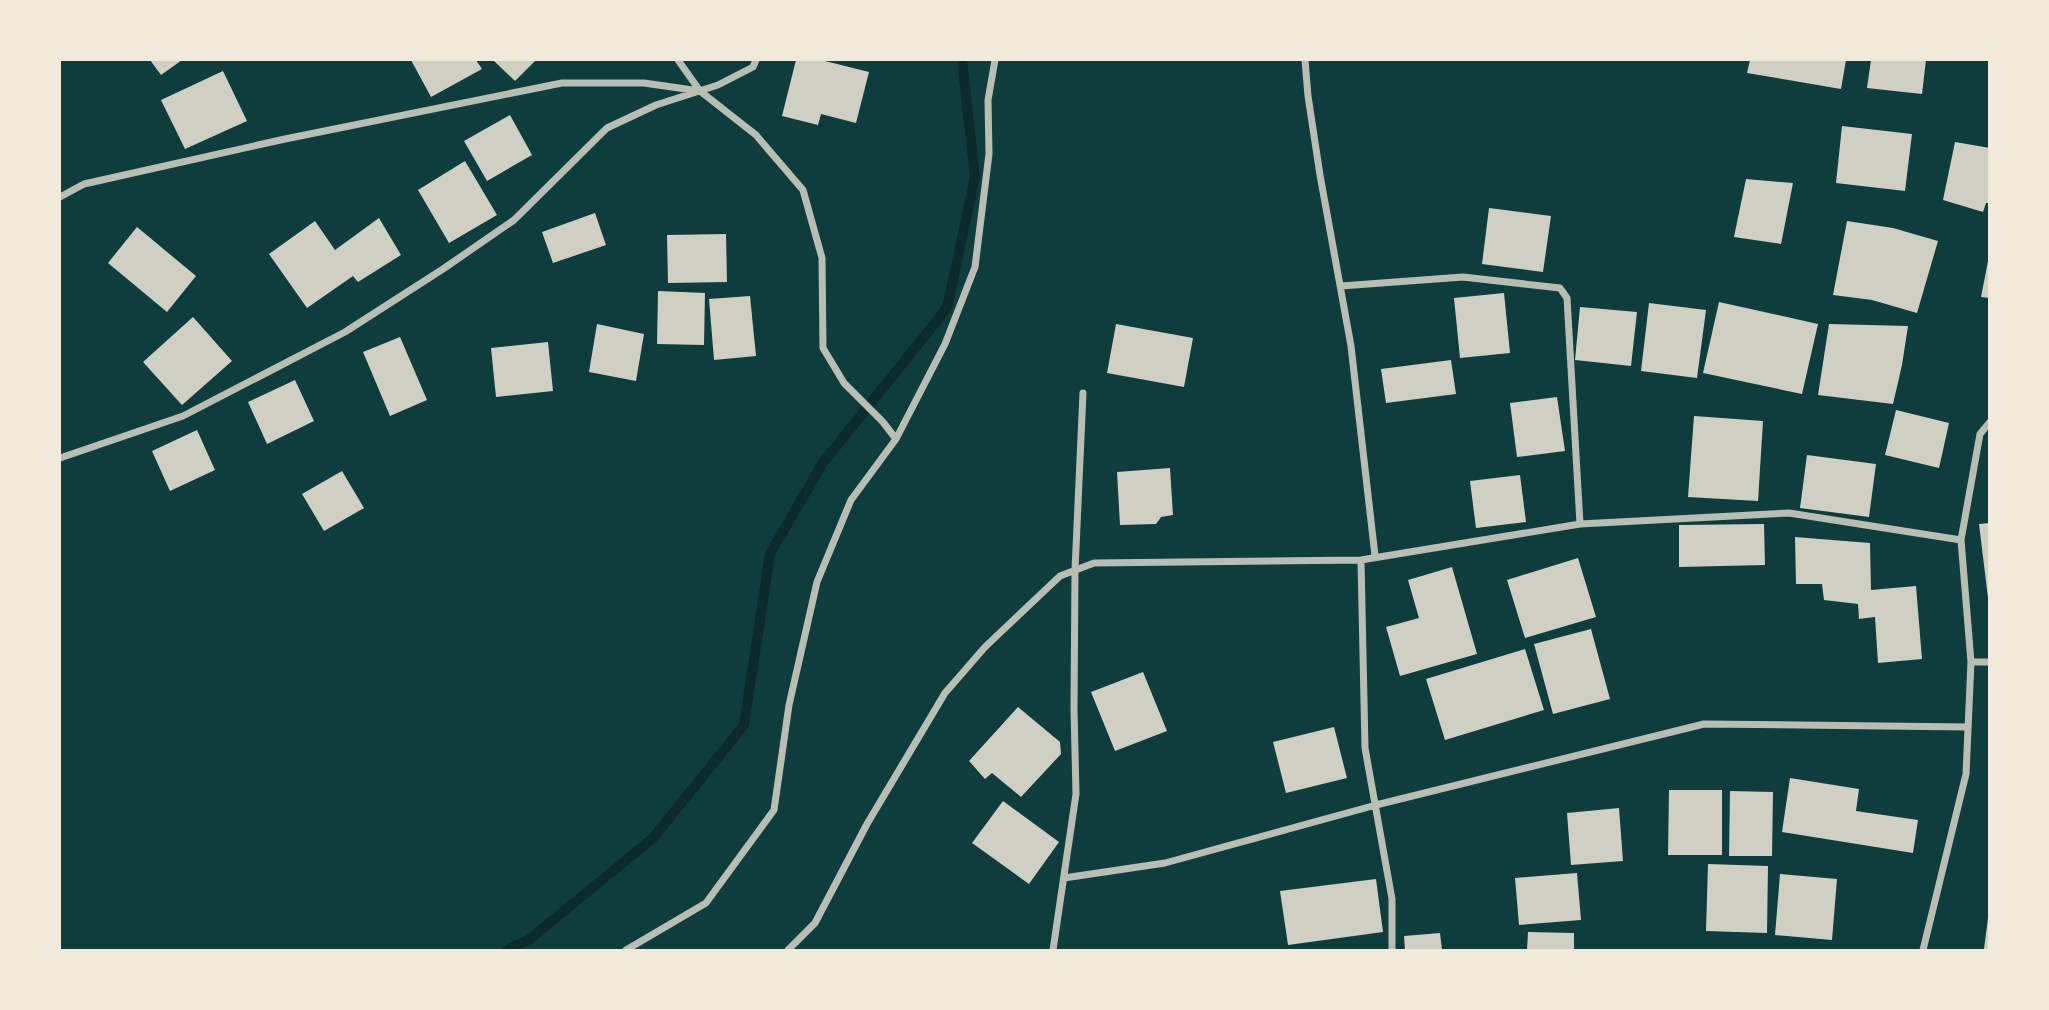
<svg xmlns="http://www.w3.org/2000/svg" width="2049" height="1010" font-family="'Sofia Sans Condensed',sans-serif">
<style>
.lines{fill:none;stroke-linecap:round;stroke-linejoin:round}
.stream{stroke:#0a2a2b;stroke-width:10}
.building{fill:#cfcfc3}
.minor{stroke:#b8beb3;stroke-width:7}
</style>
<rect width="100%" height="100%" fill="#0f3d3e"/>
<g class="lines">
<!-- stream -->
<path class="stream" d="M 507,950 L 530,939 L 653,838 L 744,725 L 770,554 L 822,464 L 947,308 L 975,177 L 962,60"/>
</g>
<!-- building -->
<path class="building" d="M 150,60 L 182,60 L 161,75 Z
M 411,60 L 476,60 L 482,69 L 431,97 Z
M 493,60 L 536,60 L 515,81 Z
M 796,60 L 821,60 L 869,72 L 856,123 L 821,114 L 818,125 L 782,116 Z
M 1750,60 L 1846,60 L 1841,89 L 1747,73 Z
M 1871,60 L 1926,60 L 1922,94 L 1867,88 Z
M 223,71 L 247,121 L 185,149 L 161,100 Z
M 510,115 L 532,155 L 487,181 L 464,141 Z
M 1842,126 L 1912,134 L 1905,191 L 1836,183 Z
M 1955,142 L 1990,148 L 1990,203 L 1986,203 L 1983,212 L 1943,200 Z
M 465,161 L 497,215 L 449,243 L 418,190 Z
M 1746,179 L 1793,183 L 1781,244 L 1734,237 Z
M 1489,208 L 1551,216 L 1543,272 L 1482,264 Z
M 595,213 L 606,245 L 553,263 L 542,232 Z
M 379,218 L 401,255 L 358,282 L 353,276 L 307,308 L 269,254 L 315,221 L 335,250 Z
M 1847,221 L 1893,228 L 1938,241 L 1917,313 L 1872,300 L 1833,295 Z
M 137,227 L 196,276 L 167,312 L 108,263 Z
M 726,234 L 727,282 L 668,283 L 667,235 Z
M 1988,261 L 1990,261 L 1990,298 L 1981,297 Z
M 658,291 L 705,293 L 704,345 L 657,344 Z
M 1504,293 L 1510,353 L 1460,358 L 1454,298 Z
M 750,296 L 756,356 L 714,360 L 709,299 Z
M 1719,302 L 1818,324 L 1802,394 L 1703,373 Z
M 1649,303 L 1706,310 L 1697,378 L 1641,371 Z
M 1580,307 L 1637,312 L 1631,366 L 1575,360 Z
M 193,317 L 232,361 L 182,405 L 143,362 Z
M 597,324 L 644,334 L 636,381 L 589,372 Z
M 1116,324 L 1193,338 L 1184,387 L 1107,373 Z
M 1829,324 L 1908,326 L 1902,365 L 1893,404 L 1818,395 Z
M 400,337 L 427,400 L 390,416 L 363,352 Z
M 548,342 L 553,391 L 496,397 L 491,348 Z
M 1451,360 L 1456,394 L 1386,403 L 1381,369 Z
M 295,380 L 314,421 L 267,444 L 248,402 Z
M 1557,397 L 1565,451 L 1517,457 L 1510,403 Z
M 1896,410 L 1949,423 L 1939,468 L 1885,455 Z
M 1694,416 L 1763,421 L 1758,501 L 1688,497 Z
M 197,430 L 215,470 L 170,491 L 152,451 Z
M 1807,455 L 1876,464 L 1869,517 L 1800,508 Z
M 1170,468 L 1173,515 L 1161,517 L 1156,524 L 1120,525 L 1117,472 Z
M 342,471 L 364,508 L 324,531 L 302,494 Z
M 1520,475 L 1526,522 L 1476,528 L 1470,481 Z
M 1990,523 L 1990,598 L 1988,598 L 1979,524 Z
M 1764,524 L 1765,565 L 1679,567 L 1679,525 Z
M 1795,537 L 1870,543 L 1871,590 L 1916,586 L 1922,659 L 1878,663 L 1875,617 L 1859,619 L 1858,604 L 1824,600 L 1822,584 L 1796,584 Z
M 1578,558 L 1596,617 L 1525,638 L 1507,580 Z
M 1452,567 L 1477,654 L 1400,676 L 1386,627 L 1419,618 L 1408,580 Z
M 1591,629 L 1610,699 L 1553,714 L 1534,644 Z
M 1525,649 L 1544,710 L 1445,740 L 1426,679 Z
M 1143,672 L 1167,731 L 1115,751 L 1091,692 Z
M 1018,707 L 1060,742 L 1061,754 L 1021,797 L 992,773 L 985,779 L 969,761 Z
M 1334,727 L 1347,778 L 1286,793 L 1273,742 Z
M 1790,778 L 1859,789 L 1856,811 L 1918,820 L 1913,853 L 1782,832 Z
M 1669,790 L 1722,790 L 1722,855 L 1668,855 Z
M 1730,791 L 1773,792 L 1772,856 L 1729,856 Z
M 1003,801 L 1059,842 L 1029,884 L 972,843 Z
M 1619,808 L 1623,861 L 1571,865 L 1567,813 Z
M 1708,864 L 1768,866 L 1767,933 L 1706,931 Z
M 1577,873 L 1581,920 L 1519,925 L 1515,878 Z
M 1780,874 L 1837,879 L 1832,940 L 1775,935 Z
M 1376,879 L 1383,932 L 1288,945 L 1280,891 Z
M 1988,918 L 1990,918 L 1990,950 L 1984,949 Z
M 1528,932 L 1574,933 L 1574,950 L 1527,950 Z
M 1440,933 L 1442,950 L 1405,950 L 1404,936 Z"/>
<g class="lines">
<!-- minor -->
<path class="minor" d="M 678,60 L 700,91
M 1305,60 L 1308,96 L 1320,175 L 1351,346 L 1375,556
M 60,197 L 84,184 L 285,139 L 562,83 L 644,83 L 700,91 L 756,135 L 803,190 L 822,258 L 823,348 L 844,383 L 883,422 L 896,439
M 1341,286 L 1463,277 L 1560,288 L 1567,298 L 1580,524
M 1990,422 L 1980,434 L 1961,540 L 1971,662 L 1990,662
M 60,458 L 183,416 L 345,332 L 443,269 L 514,220 L 607,128 L 656,105 L 718,85 L 753,67 L 756,60
M 1361,560 L 1365,748 L 1392,899 L 1392,950
M 1064,878 L 1165,863 L 1376,805 L 1704,724 L 1968,727
M 626,950 L 706,903 L 774,810 L 789,705 L 817,582 L 851,500 L 896,439 L 945,344 L 975,267 L 989,154 L 988,100 L 995,60
M 788,950 L 815,923 L 867,824 L 945,693 L 985,647 L 1060,576 L 1094,563 L 1361,560 L 1580,524 L 1789,513 L 1961,540
M 1053,950 L 1076,794 L 1074,709 L 1075,570 L 1083,393
M 1923,950 L 1966,774 L 1971,662"/>
</g>
<!-- border -->
<rect width="2049" height="1010" fill="none" stroke="#f1e9da" stroke-width="122"/>
</svg>
